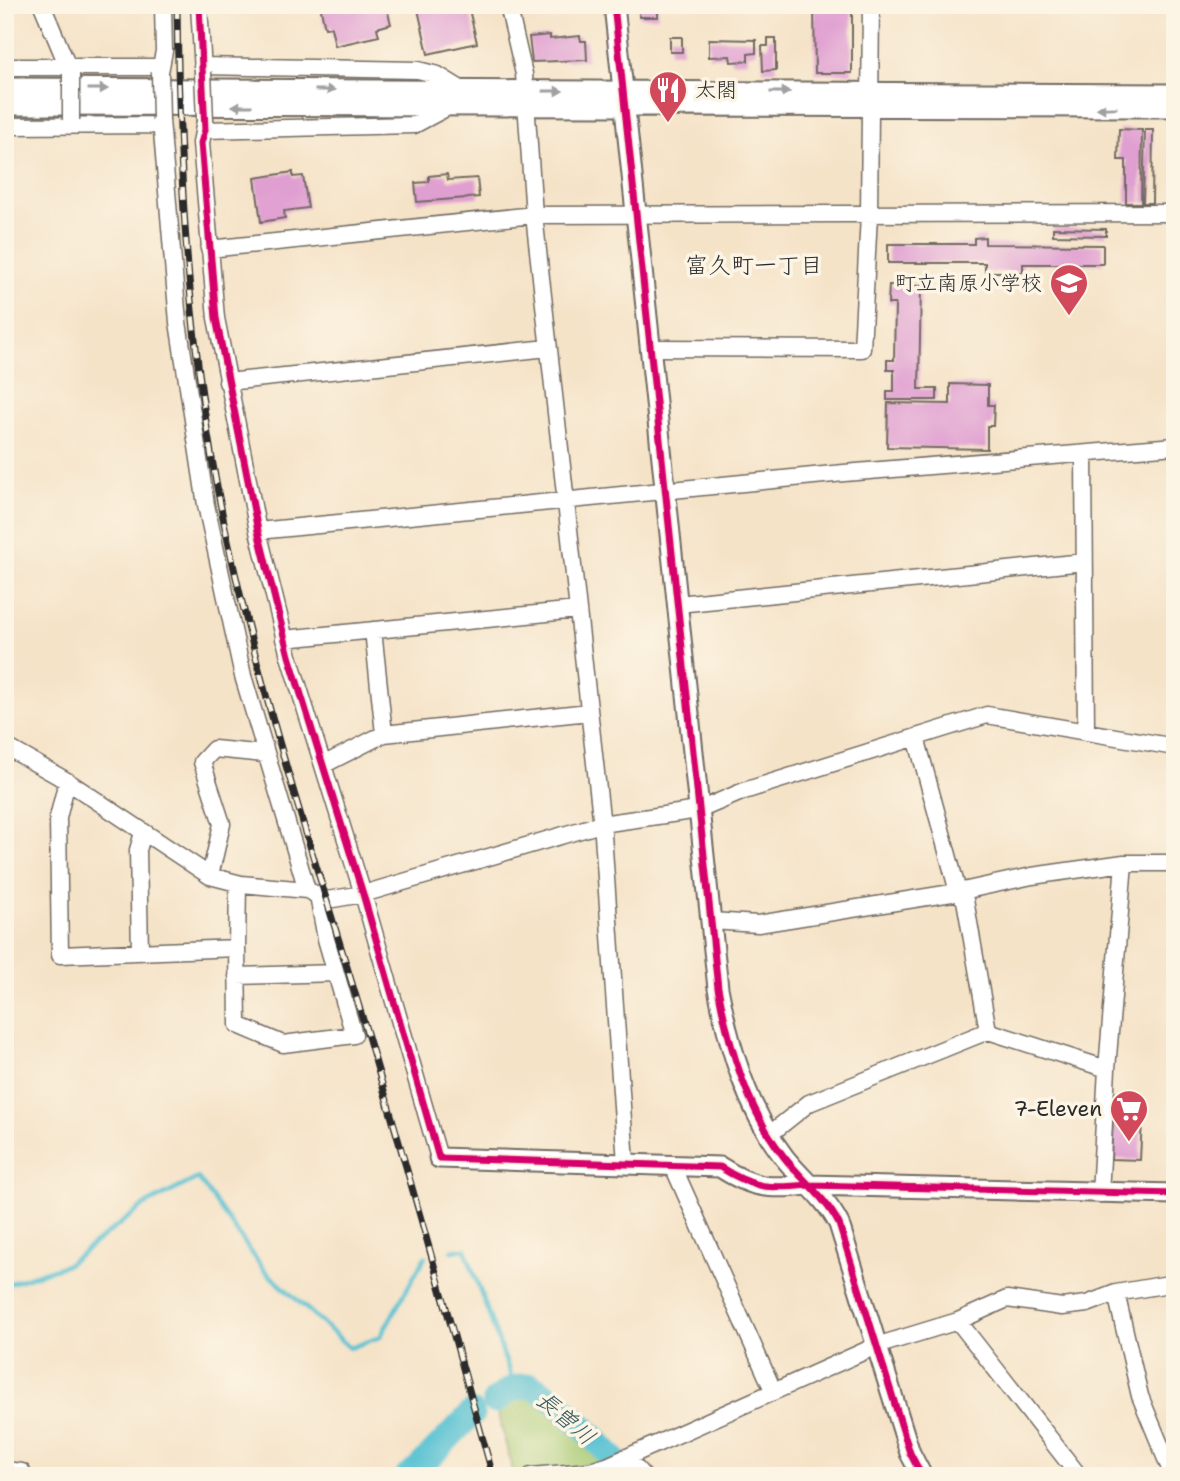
<svg xmlns="http://www.w3.org/2000/svg" width="1180" height="1481" font-family="'Shantell Sans','Klee One',sans-serif">
<style>
.green{fill:#a9ca73;stroke:#6a7a4f;stroke-width:2}
.lines{fill:none;stroke-linecap:round;stroke-linejoin:round}
.stream{stroke:#57c1d3;stroke-width:4.5}
.river{stroke:#57c1d3;stroke-width:26}
.building{fill:#e09fd1}
.minor-casing{stroke:#726b62;stroke-width:19}
.tertiary-casing{stroke:#726b62;stroke-width:23}
.minor{stroke:#fff;stroke-width:16}
.tertiary{stroke:#fff;stroke-width:19}
.rail-casing{stroke:#2b2b2b;stroke-width:7}
.rail{stroke:#fcf5e5;stroke-width:4.5;stroke-dasharray:13;stroke-linecap:butt}
.minor-bridge-casing{stroke:#726b62;stroke-width:19;stroke-linecap:butt}
.minor-bridge{stroke:#fff;stroke-width:16}
.cycleway-casing{stroke:#fcf5e5;stroke-width:11}
.cycleway{stroke:#d6006c;stroke-width:7}
.oneway{fill:#a0a0a0}
.labels{text-anchor:middle;stroke-width:7;stroke-linejoin:round;paint-order:stroke}
.poi-label{font-size:21px;fill:#2b2b2b;stroke:#fcf5e5;text-anchor:end}
.neighbourhood-label{font-size:23px;fill:#2b2b2b;stroke:#fcf5e5}
.water-label{font-size:23px;font-style:italic;fill:#38585d;stroke:#fcf5e5}
</style>
<rect width="100%" height="100%" fill="#fcf5e5"/>
<filter id="ink" filterUnits="userSpaceOnUse"><feTurbulence type="fractalNoise" baseFrequency=".0143" numOctaves="2"/><feDisplacementMap in="SourceGraphic" scale="14" xChannelSelector="R" yChannelSelector="G"/><feConvolveMatrix kernelMatrix="1 2 1 2 8 2 1 2 1" color-interpolation-filters="sRGB"/></filter>
<filter id="wash" filterUnits="userSpaceOnUse"><feTurbulence type="fractalNoise" baseFrequency=".00686" numOctaves="4" result="noise"/><feDisplacementMap in="SourceGraphic" scale="28" xChannelSelector="R" yChannelSelector="G"/><feGaussianBlur stdDeviation="1.57" result="paint"/><feColorMatrix in="noise" values="0 0 0 0 0 0 0 0 0 0 0 0 0 0 0 0 0 1.4 0 .05"/><feComposite in="paint" operator="in"/></filter>
<g filter="url(#wash)">
<rect width="100%" height="100%" fill="#f5e3c8"/>
<!-- green -->
<path class="green" d="M 528,1386 L 553,1399 L 616,1462 L 514,1476 L 495,1401 L 515,1387 Z"/>
<g class="lines">
<!-- stream -->
<path class="stream" d="M 452,1251 L 465,1249 L 515,1387
M 5,1285 L 66,1265 L 145,1205 L 198,1178 L 264,1270 L 350,1348 L 380,1337 L 425,1257"/>
<!-- river -->
<path class="river" d="M 495,1401 C 506,1393 515,1385 529,1386 C 551,1389 612,1457 629,1476
M 408,1476 L 418,1469 L 472,1413"/>
</g>
<g id="blocks">
<!-- building -->
<path class="building" d="M 320,5 L 386,5 L 391,24 L 377,28 L 379,36 L 335,46 L 331,27 L 325,28 Z
M 417,5 L 468,5 L 477,43 L 428,54 Z
M 640,5 L 658,5 L 658,17 L 639,17 Z
M 814,5 L 852,5 L 852,73 L 815,73 Z
M 550,35 L 550,39 L 580,36 L 581,41 L 586,41 L 587,60 L 532,62 L 529,37 Z
M 670,37 L 682,37 L 682,52 L 670,52 Z
M 768,38 L 776,38 L 776,70 L 763,71 L 762,46 L 768,46 Z
M 709,39 L 756,40 L 756,53 L 748,54 L 748,61 L 731,62 L 730,56 L 709,57 Z
M 1119,129 L 1142,130 L 1141,203 L 1126,203 L 1126,160 L 1118,160 Z
M 1145,130 L 1153,130 L 1152,203 L 1143,203 Z
M 293,172 L 293,177 L 303,176 L 308,208 L 284,211 L 285,218 L 261,222 L 255,178 Z
M 447,174 L 448,180 L 477,178 L 479,197 L 417,202 L 415,183 L 429,182 L 429,176 Z
M 1053,228 L 1106,229 L 1106,236 L 1053,235 Z
M 985,237 L 985,244 L 1103,245 L 1103,264 L 1023,264 L 1023,272 L 985,272 L 985,263 L 888,263 L 888,244 L 974,244 L 974,238 Z
M 889,285 L 921,286 L 919,389 L 937,389 L 937,400 L 887,400 L 887,391 L 894,391 L 894,370 L 887,370 L 887,360 L 894,360 L 895,304 L 888,304 Z
M 950,384 L 988,385 L 988,405 L 994,405 L 993,426 L 987,426 L 987,449 L 887,447 L 888,403 L 950,404 Z
M 1113,1118 L 1142,1119 L 1140,1160 L 1111,1159 Z"/>
</g>
</g>
<g filter="url(#ink)">
<use href="#blocks" fill-opacity="0" stroke="#726b62" stroke-width="2"/>
<g class="lines">
<defs>
<path id="minor" d="M 42,5 L 71,74
M 199,5 L 203,72
M 508,5 L 524,74 L 534,215 L 603,835 L 626,1163
M 202,66 L 418,70 L 438,75 L 464,91
M 5,67 L 160,67
M 160,72 L 164,51 L 163,5
M 161,120 L 178,322 L 206,505 L 243,676 L 307,890
M 205,121 L 201,143 L 216,318 L 258,531 L 289,656 L 363,894 L 439,1158
M 5,126 L 161,125
M 205,130 L 414,125 L 448,107
M 209,249 L 534,215 L 1175,213
M 651,348 L 862,349 L 869,215 L 871,5
M 227,382 L 548,348
M 1084,454 L 1086,730
M 258,531 L 844,473 L 1175,446
M 678,604 L 1084,562
M 373,630 L 384,734
M 284,639 L 577,610
M 916,737 L 958,892 L 965,900 L 988,1031
M 5,746 L 67,781 L 210,876 L 241,884 L 307,890 L 327,900 L 363,894 L 601,824 L 699,810 L 744,791 L 987,715 L 1175,747
M 323,765 L 384,734 L 589,712
M 67,781 L 58,818 L 60,955 L 237,948 L 238,883
M 210,876 L 222,824 L 202,762 L 214,749 L 265,754
M 711,921 L 758,924 L 958,892 L 1032,876 L 1124,863 L 1175,863
M 237,948 L 238,1025 L 283,1044 L 354,1035 L 326,939 L 318,895
M 140,952 L 138,850 L 143,833
M 237,976 L 336,973
M 770,1134 L 809,1103 L 988,1031 L 1107,1069
M 672,1164 L 773,1390
M 1100,1194 L 1107,1069 L 1124,863
M 1116,1293 L 1140,1396 L 1173,1476
M 958,1321 L 1079,1476
M 626,1457 L 643,1476
M 5,1470 L 22,1472
M 531,1476 L 590,1471 L 607,1466 L 876,1346 L 958,1321 L 1007,1299 L 1062,1307 L 1087,1304 L 1116,1293 L 1175,1283"/>
<path id="tertiary" d="M 614,5 L 718,988 C 729,1047 747,1109 784,1157 C 802,1180 825,1197 839,1224 L 910,1453 L 922,1476
M 5,88 L 1175,94
M 5,105 L 1175,107
M 439,1158 L 720,1167 C 754,1189 770,1189 809,1185 L 1175,1194"/>
</defs>
<!-- minor casing -->
<use href="#minor" class="minor-casing"/>
<!-- tertiary casing -->
<use href="#tertiary" class="tertiary-casing"/>
<!-- minor -->
<use href="#minor" class="minor"/>
<!-- tertiary -->
<use href="#tertiary" class="tertiary"/>
<defs>
<path id="rail" d="M 177,5 C 179,185 189,364 228,541 C 263,704 316,863 364,1023 C 409,1173 451,1325 493,1476"/>
</defs>
<!-- rail casing -->
<use href="#rail" class="rail-casing"/>
<!-- rail -->
<use href="#rail" class="rail"/>
<defs>
<path id="minor-bridge" d="M 160,72 L 161,120
M 203,72 L 205,121
M 71,74 L 71,120"/>
</defs>
<!-- minor-bridge casing -->
<use href="#minor-bridge" class="minor-bridge-casing"/>
<!-- minor-bridge -->
<use href="#minor-bridge" class="minor-bridge"/>
<defs>
<path id="cycleway" d="M 199,5 L 205,130 L 201,143 L 216,318 L 258,531 L 289,656 L 363,894 L 439,1158 L 720,1167 C 754,1189 770,1189 809,1185 L 1175,1194
M 614,5 L 718,988 C 729,1047 747,1109 784,1157 C 802,1180 825,1197 839,1224 L 910,1453 L 922,1476"/>
</defs>
<!-- cycleway casing -->
<use href="#cycleway" class="cycleway-casing"/>
<!-- cycleway -->
<use href="#cycleway" class="cycleway"/>
</g>
<!-- one-way arrows -->
<defs><path id="oneway-solid" d="M-6-.8H1V-3.2L6.5 0L1 3.2V.8H-6Z" transform="scale(1.75)"/></defs>
<g class="oneway">
<use href="#oneway-solid" transform="translate(98 89)"/>
<use href="#oneway-solid" transform="translate(325 90)"/>
<use href="#oneway-solid" transform="translate(553 91)"/>
<use href="#oneway-solid" transform="translate(780 92)"/>
<use href="#oneway-solid" transform="translate(242 106) rotate(-180)"/>
<use href="#oneway-solid" transform="translate(1107 108) rotate(179)"/>
</g>
</g>
<!-- icons -->
<defs>
<symbol id="restaurant-pin" viewBox="-11 -11 22 30"><path d="M0 17L-7.5 6A9.5 9.5 0 1 1 7.5 6Z" fill="#d1495b" stroke="#fcf5e5"/><path d="M-5-6h1v4h1v-4h1v4h1v-4h1v5L-1.5 .5V6h-2V.5L-5-1ZM5-6V6H3V1.5H1.5Q1.5-4 5-6Z" fill="#fff"/></symbol>
<symbol id="school-pin" viewBox="-11 -11 22 30"><path d="M0 17L-7.5 6A9.5 9.5 0 1 1 7.5 6Z" fill="#d1495b" stroke="#fcf5e5"/><path d="M0-5L7-2L0 1L-7-2ZM-4 1L0 2.5L4 1V4Q0 6-4 4Z" fill="#fff"/></symbol>
<symbol id="supermarket-pin" viewBox="-11 -11 22 30"><path d="M0 17L-7.5 6A9.5 9.5 0 1 1 7.5 6Z" fill="#d1495b" stroke="#fcf5e5"/><path d="M-6-5.5h2.5l.6 2H6L4.5 2H-2.5L-4.4-4H-6ZM-1.5 3.2a1.3 1.3 0 1 0 .1 0ZM3 3.2a1.3 1.3 0 1 0 .1 0Z" fill="#fff"/></symbol>
</defs>
<g fill-rule="evenodd">
<use href="#restaurant-pin" x="646" y="68" width="44" height="60"/>
<use href="#school-pin" x="1047" y="261" width="44" height="60"/>
<use href="#supermarket-pin" x="1107" y="1087" width="44" height="60"/>
</g>
<g class="labels">
<!-- poi labels -->
<g class="poi-label">
<text x="695" y="97" text-anchor="start">太閤</text>
<text x="1042" y="290">町立南原小学校</text>
<text x="1102" y="1116">7-Eleven</text>
</g>
<!-- neighbourhood labels -->
<g class="neighbourhood-label">
<text x="754" y="273">富久町一丁目</text>
</g>
<!-- water labels -->
<g class="water-label">
<text transform="translate(566 1418) rotate(41)" y="8">長曽川</text>
</g>
</g>
<!-- margin -->
<rect width="1180" height="1481" fill="none" stroke="#fcf5e5" stroke-width="28"/>
</svg>
